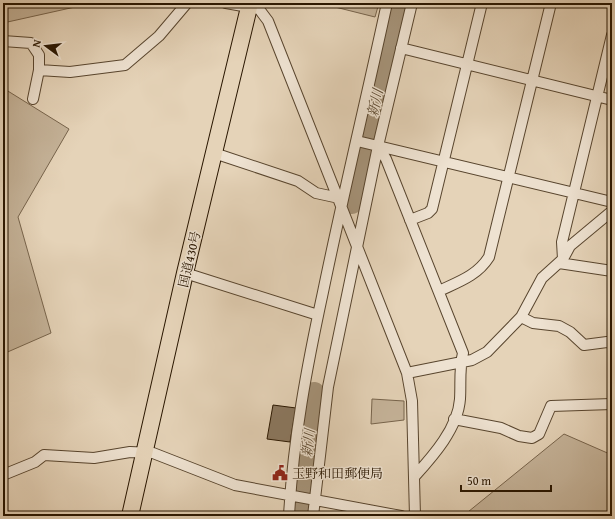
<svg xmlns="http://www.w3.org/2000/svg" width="615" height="519" font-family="'Gentium Book Plus','Noto Serif JP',serif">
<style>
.green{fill:#c5b399;stroke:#77644c}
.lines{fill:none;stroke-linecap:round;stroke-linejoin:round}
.river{stroke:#a59379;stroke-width:22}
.building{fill:#8b7860;stroke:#291600}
.minor-casing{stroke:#58452e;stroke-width:12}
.trunk-casing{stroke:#291600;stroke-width:18}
.minor{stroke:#eee2d1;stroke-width:10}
.trunk{stroke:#e5d3b8;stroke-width:16}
.labels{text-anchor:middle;stroke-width:3;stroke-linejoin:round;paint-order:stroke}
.street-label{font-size:13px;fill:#291600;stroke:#eee2d1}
.poi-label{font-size:13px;fill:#291600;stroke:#eee2d1;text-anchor:start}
.water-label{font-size:14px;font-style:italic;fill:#5b4830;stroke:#eee2d1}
</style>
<rect width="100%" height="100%" fill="#e5d3b8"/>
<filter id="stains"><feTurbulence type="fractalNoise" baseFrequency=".005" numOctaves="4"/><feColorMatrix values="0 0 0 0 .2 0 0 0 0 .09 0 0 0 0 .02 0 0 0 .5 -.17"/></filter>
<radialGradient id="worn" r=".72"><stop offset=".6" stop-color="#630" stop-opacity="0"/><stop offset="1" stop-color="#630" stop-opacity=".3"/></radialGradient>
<!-- green -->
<path class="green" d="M 3,3 L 93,3 L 3,23 Z
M 319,3 L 379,3 L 375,17 Z
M 3,88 L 69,129 L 18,217 L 51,333 L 3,354 Z
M 372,399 L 404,401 L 404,420 L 371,424 Z
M 564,434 L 612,455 L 612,516 L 463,516 Z"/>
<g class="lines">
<!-- river -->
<path class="river" d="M 352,203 L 399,3
M 300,516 L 314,393"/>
</g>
<!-- building -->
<path class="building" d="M 273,405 L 296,408 L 290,442 L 267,439 Z"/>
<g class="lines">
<defs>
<path id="minor" d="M 226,3 L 259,9 L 268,21 L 407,373 L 412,401 L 415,516
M 3,41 L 31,43 L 39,55 L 39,70 L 33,99
M 401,48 L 612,100
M 39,70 L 70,72 L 125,65 L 159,36 L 187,3
M 357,141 L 612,202
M 378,146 L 386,159 L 463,353 C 459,369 461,383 460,399 C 458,428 433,456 415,476
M 214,153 L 298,181 L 316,193 L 339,198
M 410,220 L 428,213 L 432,209 L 482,3
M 563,259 L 562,242 L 612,35
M 559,263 L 612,271
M 185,273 L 318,315
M 439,291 C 458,282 477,276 489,257 L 551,3
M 521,317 L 533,323 L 559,326 L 570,332 L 584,345 L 607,342 L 612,343
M 407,373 L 472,360 L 487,352 L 521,317 L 542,278 L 563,259 L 570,246 L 612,211
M 454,419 L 501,428 L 519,436 L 532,438 L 539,434 L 551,406 L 612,404
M 3,475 L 35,462 L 44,455 L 94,458 L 130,452 L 153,453 L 235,485 L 401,516
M 289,516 C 293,440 307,366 323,292 C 343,195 366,100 387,3
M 313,516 L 328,387 L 378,146 L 412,3"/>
<path id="trunk" d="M 130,516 L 185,273 L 250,3"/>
</defs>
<!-- minor casing -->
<use href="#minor" class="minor-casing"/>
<!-- trunk casing -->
<use href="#trunk" class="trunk-casing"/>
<!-- minor -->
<use href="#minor" class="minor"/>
<!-- trunk -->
<use href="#trunk" class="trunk"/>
</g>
<!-- icons -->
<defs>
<symbol id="civic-bare" viewBox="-9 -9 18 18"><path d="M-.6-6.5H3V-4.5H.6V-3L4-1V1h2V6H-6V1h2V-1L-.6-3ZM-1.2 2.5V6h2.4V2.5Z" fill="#8f2418" stroke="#eee2d1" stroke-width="2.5" paint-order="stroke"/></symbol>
</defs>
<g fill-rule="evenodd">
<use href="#civic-bare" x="269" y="462" width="22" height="22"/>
</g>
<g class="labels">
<!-- street labels -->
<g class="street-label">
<text transform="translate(189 259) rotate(-77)" y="5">国道430号</text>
</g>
<!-- poi labels -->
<g class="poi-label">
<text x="292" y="478">玉野和田郵便局</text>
</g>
<!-- water labels -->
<g class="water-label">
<text transform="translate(375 103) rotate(-77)" y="5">新川</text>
<text transform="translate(308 443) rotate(-83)" y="5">新川</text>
</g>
</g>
<!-- margin -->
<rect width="615" height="519" fill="none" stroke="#e5d3b8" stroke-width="16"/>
<rect x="4" y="4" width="607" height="511" fill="none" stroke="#291600" stroke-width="2"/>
<rect x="8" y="8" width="599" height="503" fill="none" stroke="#291600"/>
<!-- north arrow -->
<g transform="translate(46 46) rotate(285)" stroke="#eee2d1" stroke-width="3" paint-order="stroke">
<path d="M0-3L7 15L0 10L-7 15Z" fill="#291600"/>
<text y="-6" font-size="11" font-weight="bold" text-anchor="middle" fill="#291600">N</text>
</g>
<!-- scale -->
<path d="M461 485v6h90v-6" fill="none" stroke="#291600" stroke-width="2"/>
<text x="467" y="485" font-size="12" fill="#291600" stroke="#eee2d1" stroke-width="3" paint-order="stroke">50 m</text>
<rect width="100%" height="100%" filter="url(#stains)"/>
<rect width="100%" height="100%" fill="url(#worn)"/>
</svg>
